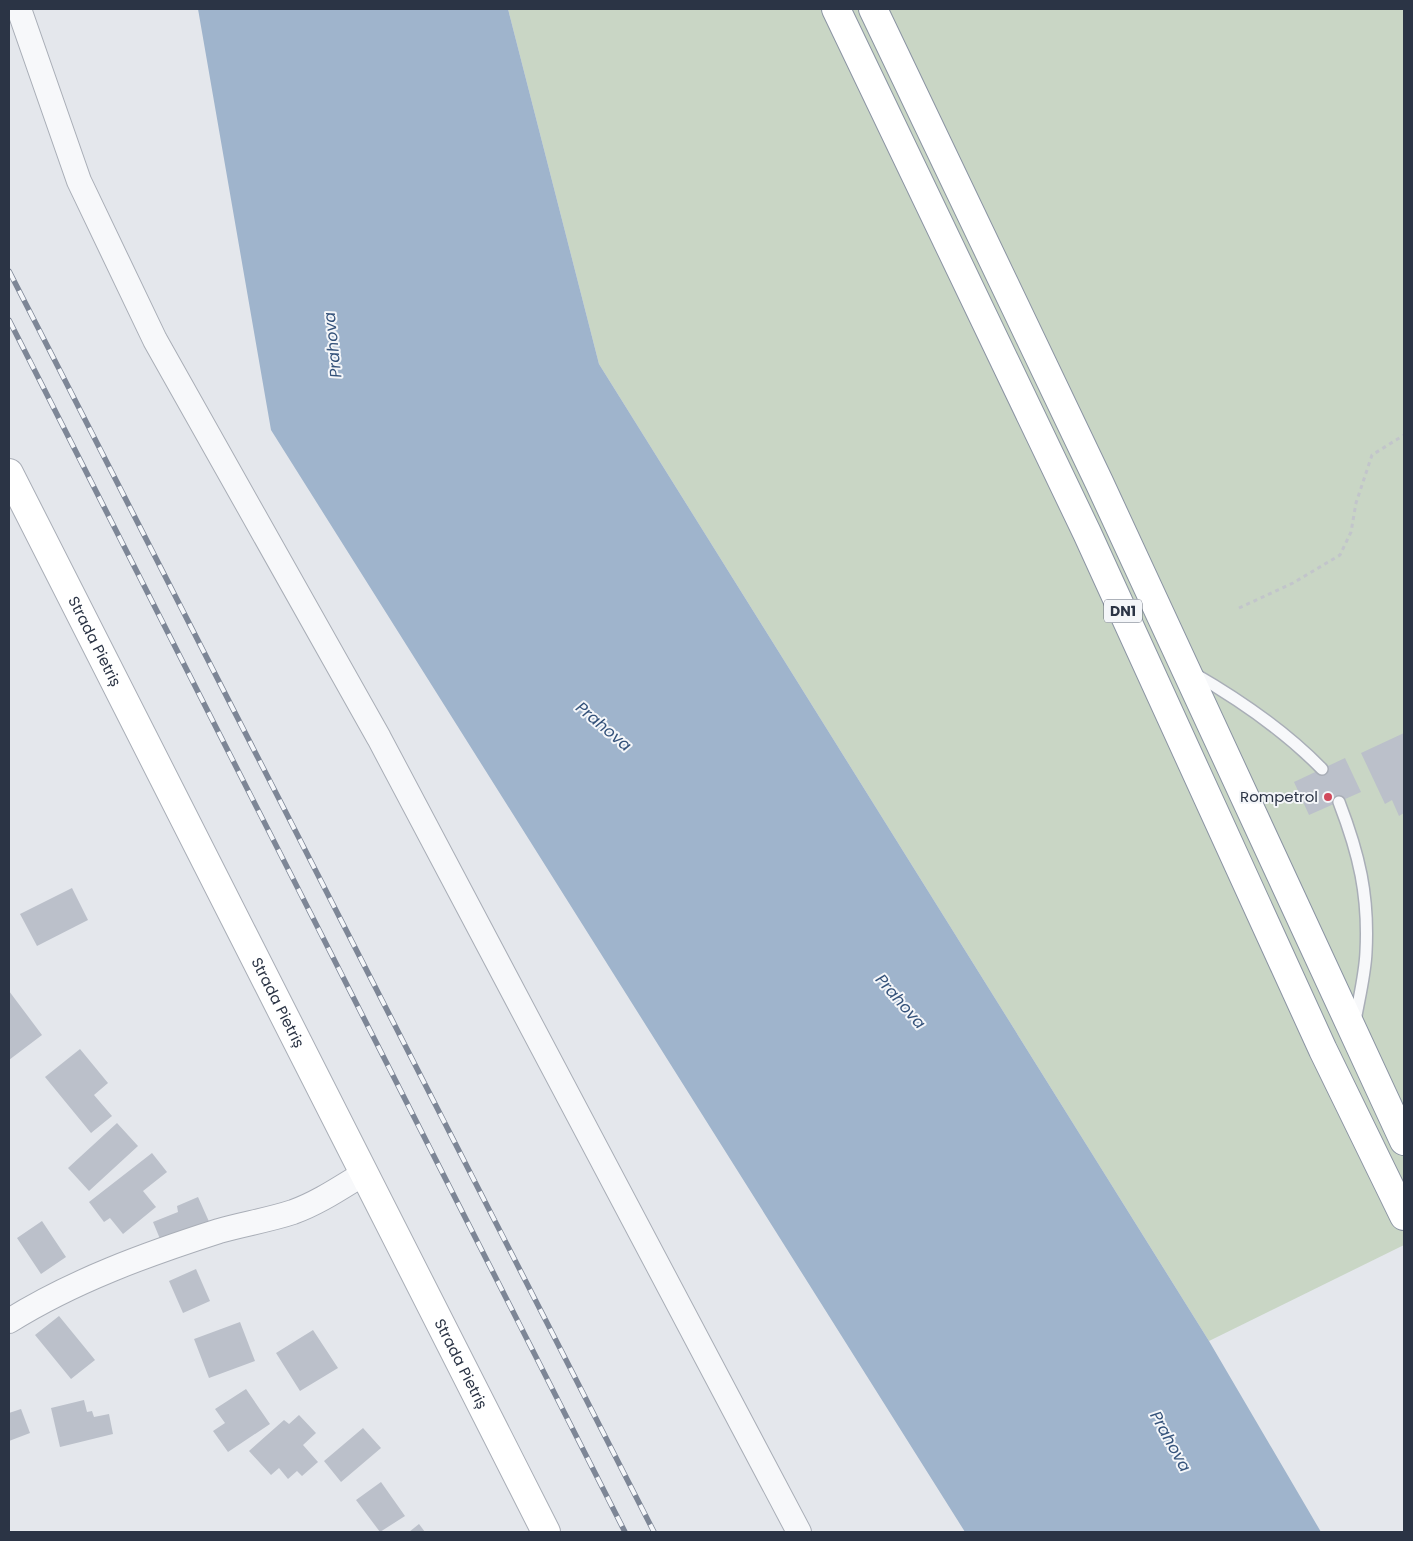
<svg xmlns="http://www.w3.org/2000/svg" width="1413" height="1541" font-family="Poppins,sans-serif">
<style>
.green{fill:#c9d6c5}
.water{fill:#9fb4cc}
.building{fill:#bbc0ca}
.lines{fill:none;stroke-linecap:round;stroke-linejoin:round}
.service-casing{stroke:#a9aeb7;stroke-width:14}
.minor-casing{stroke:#a9aeb7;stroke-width:26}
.secondary-casing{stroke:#a9aeb7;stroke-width:30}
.trunk-casing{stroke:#8b94a3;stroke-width:30}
.path{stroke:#c2c5cb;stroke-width:3;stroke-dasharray:4 4;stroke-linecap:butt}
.service{stroke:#f7f8fa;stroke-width:11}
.minor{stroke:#f7f8fa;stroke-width:24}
.secondary{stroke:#fff;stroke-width:28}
.trunk{stroke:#fff;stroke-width:28}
.rail-casing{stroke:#7d8696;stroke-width:5.5}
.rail{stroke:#f4f6f9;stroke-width:4;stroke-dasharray:11;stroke-linecap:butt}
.poi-dot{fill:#d1495b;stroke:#f4f6f9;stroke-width:2}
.labels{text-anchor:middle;stroke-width:4;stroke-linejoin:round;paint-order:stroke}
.shield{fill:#f4f6f9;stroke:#676e7b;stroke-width:1}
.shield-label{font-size:14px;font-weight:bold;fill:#2b3445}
.street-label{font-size:15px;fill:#2b3445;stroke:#f4f6f9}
.poi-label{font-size:15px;fill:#2b3445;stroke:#f4f6f9;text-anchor:end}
.water-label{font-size:16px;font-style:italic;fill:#34527a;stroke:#f4f6f9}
</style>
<rect width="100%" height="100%" fill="#e4e7ec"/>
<!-- green -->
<path class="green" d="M 508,9 L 1404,9 L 1404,1245 L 1209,1341 L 599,364 Z"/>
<!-- water -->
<path class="water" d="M 198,9 L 508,9 L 599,364 L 1209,1341 L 1321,1532 L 965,1532 L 271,430 Z"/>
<!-- building -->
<path class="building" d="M 1404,733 L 1404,813 L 1399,816 L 1392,800 L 1385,804 L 1361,753 Z
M 1345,758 L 1361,792 L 1309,815 L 1294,782 Z
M 72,888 L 88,920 L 37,946 L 20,914 Z
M 9,991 L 42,1035 L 9,1060 Z
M 80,1049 L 108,1083 L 94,1095 L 112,1116 L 91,1133 L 45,1077 Z
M 117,1123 L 138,1146 L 89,1191 L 68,1168 Z
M 152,1153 L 167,1172 L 143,1191 L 156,1207 L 123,1234 L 110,1218 L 104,1222 L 89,1202 Z
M 198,1197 L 211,1226 L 163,1246 L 153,1222 L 178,1212 L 177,1206 Z
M 42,1221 L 66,1257 L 41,1274 L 17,1238 Z
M 196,1269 L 210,1301 L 183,1313 L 169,1281 Z
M 59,1316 L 95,1360 L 71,1379 L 35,1335 Z
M 240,1322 L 255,1361 L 209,1378 L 194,1339 Z
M 313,1330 L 338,1368 L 300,1391 L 276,1353 Z
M 246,1389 L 270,1424 L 228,1452 L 213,1431 L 225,1423 L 215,1409 Z
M 84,1400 L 87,1412 L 92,1411 L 94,1417 L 109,1414 L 113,1434 L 60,1447 L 51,1408 Z
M 21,1409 L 30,1433 L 9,1441 L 9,1413 Z
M 299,1415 L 316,1433 L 303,1445 L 318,1462 L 302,1476 L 297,1471 L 288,1479 L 279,1468 L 271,1475 L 249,1451 L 284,1420 L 289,1424 Z
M 363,1428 L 381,1448 L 341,1482 L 324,1461 Z
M 381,1482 L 405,1516 L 380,1532 L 356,1500 Z
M 419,1524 L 425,1532 L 409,1532 Z"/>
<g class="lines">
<defs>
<path id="service" d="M 1193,673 C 1240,700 1284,730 1322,769
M 1339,802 C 1359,854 1369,895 1366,952 C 1365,975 1359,998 1355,1021"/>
<path id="minor" d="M 19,9 L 79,181 L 155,340 L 379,738 L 799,1532
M 9,1321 C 73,1281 147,1254 219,1231 C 243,1224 269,1220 293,1212 C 318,1203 340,1188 363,1174"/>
<g id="secondary">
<path id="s1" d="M 9,473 L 546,1532"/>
</g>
<path id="trunk" d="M 836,9 L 1087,533 L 1323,1050 L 1404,1216
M 873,9 L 1099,482 L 1404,1141"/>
</defs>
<!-- service casing -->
<use href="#service" class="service-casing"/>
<!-- minor casing -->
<use href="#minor" class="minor-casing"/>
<!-- secondary casing -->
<use href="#secondary" class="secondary-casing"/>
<!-- trunk casing -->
<use href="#trunk" class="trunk-casing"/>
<!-- path -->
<path class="path" d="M 1239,608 L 1293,583 L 1340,555 L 1351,532 L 1356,503 L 1372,455 L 1404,435"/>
<!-- service -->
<use href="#service" class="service"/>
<!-- minor -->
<use href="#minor" class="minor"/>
<!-- secondary -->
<use href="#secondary" class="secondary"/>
<!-- trunk -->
<use href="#trunk" class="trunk"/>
<defs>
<path id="rail" d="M 9,271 L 654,1532
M 9,320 L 625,1532"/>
</defs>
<!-- rail casing -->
<use href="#rail" class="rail-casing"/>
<!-- rail -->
<use href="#rail" class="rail"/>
</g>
<!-- markers -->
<circle class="poi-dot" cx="1328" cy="797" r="5"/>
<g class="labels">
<!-- shield labels -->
<rect class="shield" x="1104" y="599.5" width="38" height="23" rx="4"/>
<g class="shield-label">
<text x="1123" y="616">DN1</text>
</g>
<!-- street labels -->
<g class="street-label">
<text dy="5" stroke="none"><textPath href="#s1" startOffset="189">Strada Pietriș</textPath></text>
<text dy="5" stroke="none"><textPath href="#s1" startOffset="594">Strada Pietriș</textPath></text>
<text dy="5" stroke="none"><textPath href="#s1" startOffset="999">Strada Pietriș</textPath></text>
</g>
<!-- poi labels -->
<g class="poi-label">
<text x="1318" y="802">Rompetrol</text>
</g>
<!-- water labels -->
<g class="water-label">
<text transform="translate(332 345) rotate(-96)" y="6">Prahova</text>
<text transform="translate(604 726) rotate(40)" y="6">Prahova</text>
<text transform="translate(901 1001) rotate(49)" y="6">Prahova</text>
<text transform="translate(1171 1441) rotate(61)" y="6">Prahova</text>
</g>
</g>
<!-- border -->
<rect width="1413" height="1541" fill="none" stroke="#2b3445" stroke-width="20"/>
</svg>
